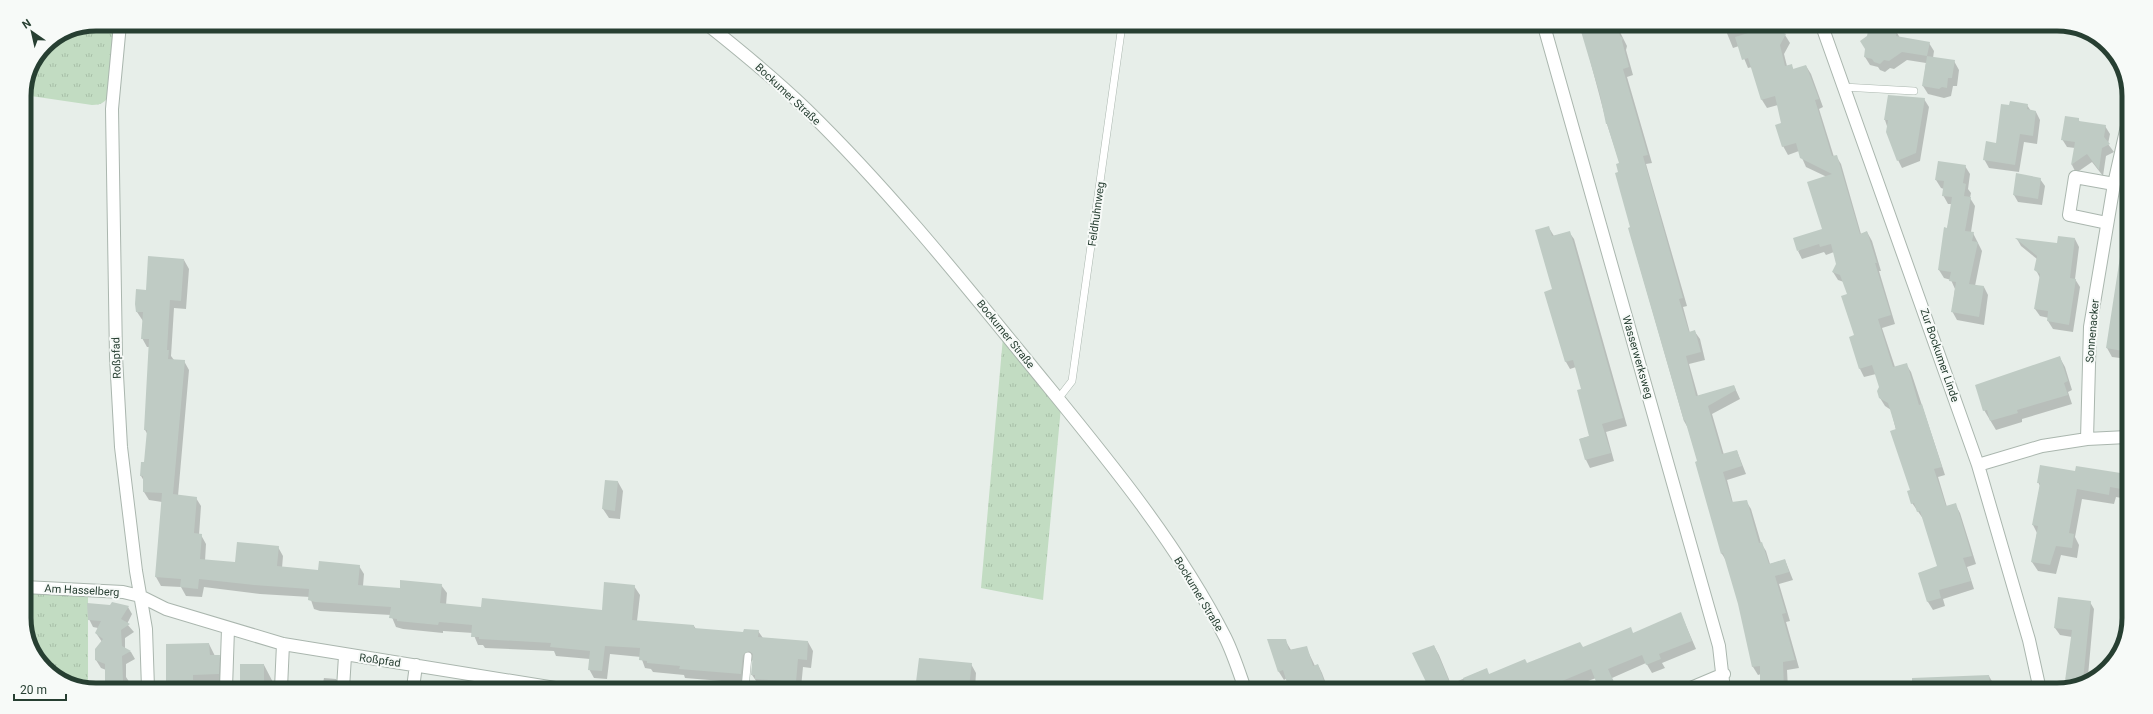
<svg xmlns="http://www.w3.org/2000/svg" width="2153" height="714" font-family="Roboto,sans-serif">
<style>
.grass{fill:url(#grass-tufts)}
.shadow{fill:#0003}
.building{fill:#bfcbc4}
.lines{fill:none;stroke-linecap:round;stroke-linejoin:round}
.service-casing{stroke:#aab6ae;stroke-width:8}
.minor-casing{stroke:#aab6ae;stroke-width:14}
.service{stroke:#fff;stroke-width:7}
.minor{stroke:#fff;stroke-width:12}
.labels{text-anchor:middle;stroke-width:4;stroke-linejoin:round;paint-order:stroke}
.street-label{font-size:11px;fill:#273f32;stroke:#f7faf8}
.rim{fill:none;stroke:#273f32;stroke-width:5}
</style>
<defs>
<pattern id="grass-tufts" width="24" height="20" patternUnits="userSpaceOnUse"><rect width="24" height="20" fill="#c2dcc2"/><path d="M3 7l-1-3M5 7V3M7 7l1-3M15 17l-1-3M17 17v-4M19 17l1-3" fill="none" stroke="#a7bea7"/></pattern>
</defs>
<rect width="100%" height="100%" fill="#e7eee9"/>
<!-- grass -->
<path class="grass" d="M 96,24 L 117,24 L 110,94 C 106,102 101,105 92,105 L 24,95 L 30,68 L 45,45 L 69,29 Z
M 1003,337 L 1061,407 L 1043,600 L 981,588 Z
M 24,590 L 88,594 L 88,687 L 77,687 L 39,662 L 24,623 Z"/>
<!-- shadow -->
<path class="shadow" d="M 1581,26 L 1617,26 L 1627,46 L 1626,50 L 1633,75 L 1627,77 L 1652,163 L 1646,164 L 1687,306 L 1683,307 L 1690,333 L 1695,332 L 1700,339 L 1705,360 L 1689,364 L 1698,396 L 1734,386 L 1740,399 L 1712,414 L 1724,455 L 1737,451 L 1746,474 L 1727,480 L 1733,503 L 1746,501 L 1751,509 L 1761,543 L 1766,551 L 1770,564 L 1785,560 L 1793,580 L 1779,584 L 1790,621 L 1786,622 L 1799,668 L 1787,670 L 1788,689 L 1791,690 L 1761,690 L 1761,674 L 1758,675 L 1753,667 L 1739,603 L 1727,562 L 1722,554 L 1696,463 L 1698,462 L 1688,428 L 1684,421 L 1629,229 L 1631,228 L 1620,173 L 1620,164 L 1607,124 Z
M 1724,26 L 1775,26 L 1777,31 L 1785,35 L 1790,43 L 1784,54 L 1787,66 L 1791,65 L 1794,70 L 1806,66 L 1811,74 L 1823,107 L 1819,109 L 1834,157 L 1836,156 L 1841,164 L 1861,234 L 1867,232 L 1872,241 L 1881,271 L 1879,271 L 1895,324 L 1882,328 L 1895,367 L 1906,364 L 1911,372 L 1945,475 L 1938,477 L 1947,507 L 1955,504 L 1960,513 L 1976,564 L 1967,567 L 1974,589 L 1943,599 L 1945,606 L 1933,610 L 1928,602 L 1919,573 L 1938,567 L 1924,520 L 1912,503 L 1911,490 L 1891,410 L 1885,406 L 1880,398 L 1880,387 L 1876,374 L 1864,377 L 1860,369 L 1850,338 L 1855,336 L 1848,295 L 1844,282 L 1838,280 L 1833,272 L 1837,264 L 1834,252 L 1826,255 L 1824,252 L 1802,259 L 1798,251 L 1823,229 L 1827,177 L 1806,167 L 1799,151 L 1788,155 L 1783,146 L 1782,124 L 1778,105 L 1767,108 L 1762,100 L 1752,67 L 1748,68 L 1739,46 L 1733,48 Z
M 1849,26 L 1864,26 L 1864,30 Z
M 1896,31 L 1900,38 L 1929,43 L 1934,51 L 1933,58 L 1954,61 L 1959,70 L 1957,86 L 1953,86 L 1951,96 L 1944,98 L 1928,94 L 1923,86 L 1926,63 L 1907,60 L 1894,69 L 1890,68 L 1885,72 L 1880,70 L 1878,67 L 1870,65 L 1865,57 Z
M 1924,99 L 1929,107 L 1920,161 L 1902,168 L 1898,160 L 1885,120 Z
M 2027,105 L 2031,111 L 2036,112 L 2040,120 L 2037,144 L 2024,142 L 2019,172 L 1989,168 L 1984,159 L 1997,144 L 2010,106 Z
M 2078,119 L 2080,122 L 2105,126 L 2110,134 L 2108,144 L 2114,152 L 2106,156 L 2103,176 L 2092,162 L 2076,173 L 2072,165 L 2075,148 L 2067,147 L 2062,139 Z
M 1965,166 L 1970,174 L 1968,189 L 1971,193 L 1970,198 L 1975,206 L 1971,232 L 1973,233 L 1982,251 L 1975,286 L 1984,287 L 1988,295 L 1984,325 L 1957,320 L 1952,311 L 1955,289 L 1951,280 L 1944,278 L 1939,270 L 1952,204 L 1948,204 L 1943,195 L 1944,189 L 1941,188 L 1936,180 Z
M 2040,179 L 2045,186 L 2042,205 L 2018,202 L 2014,195 Z
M 2128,213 L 2128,359 L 2112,357 L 2107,348 Z
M 1549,228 L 1554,236 L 1569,232 L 1574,239 L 1627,426 L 1606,432 L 1614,461 L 1590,468 L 1586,460 L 1580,439 L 1590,436 L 1582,390 L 1576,367 L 1570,369 L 1566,362 L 1545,293 L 1554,290 Z
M 2017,239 L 2058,245 L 2075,239 L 2079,247 L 2075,279 L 2080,287 L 2073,332 L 2053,329 L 2048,321 L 2049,318 L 2040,316 L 2035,309 L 2040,278 L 2036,270 L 2037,259 L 2021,246 Z
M 184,260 L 189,269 L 186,309 L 174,308 L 171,356 L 174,360 L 184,361 L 189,370 L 178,496 L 196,498 L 201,506 L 199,535 L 201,535 L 206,544 L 205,561 L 236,564 L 278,547 L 283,556 L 282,568 L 318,572 L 359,566 L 364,574 L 363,586 L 400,589 L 441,585 L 447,593 L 446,605 L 482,608 L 603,611 L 634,586 L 640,595 L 637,621 L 694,626 L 696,629 L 744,633 L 758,631 L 763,638 L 808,642 L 813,651 L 811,668 L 803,667 L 801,688 L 761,688 L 752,675 L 753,660 L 748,664 L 746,683 L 685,678 L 684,675 L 653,672 L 651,669 L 645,668 L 641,657 L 610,654 L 607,679 L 594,678 L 589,669 L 590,659 L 556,656 L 554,651 L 485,648 L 483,645 L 478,645 L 473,633 L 443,631 L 443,633 L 403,629 L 396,627 L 391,615 L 320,611 L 314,609 L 310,597 L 260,594 L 204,587 L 202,597 L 186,596 L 181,587 L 161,586 L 156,577 L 162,502 L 149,500 L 144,492 L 144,481 L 141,476 L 145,463 L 148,435 L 145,430 L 150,347 L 147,347 L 142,338 L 143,321 L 137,312 L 147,291 Z
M 2060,358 L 2065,367 L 2072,390 L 2068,392 L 2072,404 L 2022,419 L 2022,422 L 1996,430 L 1984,410 Z
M 2125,459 L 2127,460 L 2127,499 L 2116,497 L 2114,504 L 2082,499 L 2075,537 L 2079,545 L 2077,558 L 2061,555 L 2056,574 L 2038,571 L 2032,562 L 2037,533 L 2033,525 L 2040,486 L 2038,482 L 2076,472 L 2123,474 Z
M 606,481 L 618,482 L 623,491 L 620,519 L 609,518 L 603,509 Z
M 2090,602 L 2094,609 L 2088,676 L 2096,677 L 2066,687 L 2072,637 L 2060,635 L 2055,628 Z
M 128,607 L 132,614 L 127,624 L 134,632 L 125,638 L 125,649 L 131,652 L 135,659 L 126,664 L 126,677 L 130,683 L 127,688 L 100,688 L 106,680 L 106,670 L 101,668 L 96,660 L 102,642 L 96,633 L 98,628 L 93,627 L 89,619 Z
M 1681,614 L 1696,649 L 1662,663 L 1665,668 L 1652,673 L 1646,663 L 1612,678 L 1617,689 L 1601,689 L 1596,678 L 1567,689 L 1462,689 L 1458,681 L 1486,669 L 1489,675 L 1633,634 Z
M 1285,640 L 1291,650 L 1306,647 L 1315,666 L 1318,665 L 1322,673 L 1328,689 L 1290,689 L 1287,678 L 1284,680 L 1279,672 Z
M 209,644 L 215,656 L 219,656 L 225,666 L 224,684 L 199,685 L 199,688 L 168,688 L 167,645 Z
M 1434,646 L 1439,655 L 1453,689 L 1432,689 L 1413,654 Z
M 971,664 L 976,673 L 975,689 L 921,689 L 917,682 Z
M 264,665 L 276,688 L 243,688 L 241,683 Z
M 1989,676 L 1997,690 L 1922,690 Z
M 324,678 L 336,679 L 341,688 L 289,688 L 290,684 L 311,686 L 311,683 L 323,683 Z
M 868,682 L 903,689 L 867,688 Z
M 352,684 L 358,684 L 359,687 L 387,688 L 351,688 Z"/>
<!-- building -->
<path class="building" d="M 1588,26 L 1602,26 L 1604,30 L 1618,26 L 1620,36 L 1623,38 L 1622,41 L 1629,67 L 1623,69 L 1648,155 L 1643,156 L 1683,298 L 1679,299 L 1689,332 L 1695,330 L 1701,352 L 1686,356 L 1696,396 L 1734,385 L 1736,390 L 1708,406 L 1722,454 L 1737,450 L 1742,466 L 1723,472 L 1732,502 L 1747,500 L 1759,543 L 1762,542 L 1769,564 L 1785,559 L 1789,572 L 1775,576 L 1786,613 L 1782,614 L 1795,660 L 1783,662 L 1784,690 L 1760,690 L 1760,666 L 1752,667 L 1738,604 L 1723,553 L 1721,554 L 1695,462 L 1697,461 L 1685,420 L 1684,421 L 1628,228 L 1630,227 L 1615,173 L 1618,172 L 1616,164 L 1619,163 L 1607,124 L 1606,124 L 1600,95 L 1580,28 Z
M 1771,26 L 1786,34 L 1780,45 L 1785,66 L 1792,64 L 1793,69 L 1806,65 L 1819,99 L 1815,100 L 1832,156 L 1837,155 L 1860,234 L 1867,231 L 1877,263 L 1875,263 L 1891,315 L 1878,319 L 1893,367 L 1907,363 L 1919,405 L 1922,404 L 1942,467 L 1934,469 L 1946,506 L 1956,503 L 1972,556 L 1963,558 L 1971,581 L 1939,590 L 1941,598 L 1927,602 L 1918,573 L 1937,566 L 1920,511 L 1917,512 L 1914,503 L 1911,504 L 1907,491 L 1910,490 L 1890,431 L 1896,429 L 1888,403 L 1879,398 L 1877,391 L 1879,387 L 1872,365 L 1859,369 L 1849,337 L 1854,335 L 1841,296 L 1847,294 L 1840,275 L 1832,272 L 1836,264 L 1831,244 L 1820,247 L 1819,244 L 1797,251 L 1793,238 L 1822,229 L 1807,182 L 1832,174 L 1800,158 L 1796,143 L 1782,147 L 1775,125 L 1781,123 L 1775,96 L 1761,100 L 1748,58 L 1742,60 L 1735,37 Z
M 1869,26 L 1888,26 L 1887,29 L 1897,30 L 1896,36 L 1930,42 L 1927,56 L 1955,60 L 1952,78 L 1948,78 L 1947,88 L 1942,87 L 1939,89 L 1922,86 L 1927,56 L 1902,52 L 1889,61 L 1884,60 L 1880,64 L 1874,62 L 1872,59 L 1864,57 L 1865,49 L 1860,41 L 1867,36 Z
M 1888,95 L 1925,98 L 1916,153 L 1897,161 L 1886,132 L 1888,120 L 1884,120 Z
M 2010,101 L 2028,104 L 2027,109 L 2036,111 L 2033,136 L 2020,134 L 2015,165 L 1983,160 L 1986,141 L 1996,143 L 2001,104 L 2009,105 Z
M 2065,116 L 2079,118 L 2079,121 L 2106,125 L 2104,137 L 2110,144 L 2102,148 L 2099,170 L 2087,154 L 2071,165 L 2075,142 L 2061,140 Z
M 1938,161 L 1966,165 L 1963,183 L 1966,184 L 1964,196 L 1971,197 L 1965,231 L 1974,232 L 1972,241 L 1978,242 L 1969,284 L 1984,286 L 1979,317 L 1951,312 L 1956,282 L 1949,281 L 1951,272 L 1938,270 L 1944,227 L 1947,228 L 1952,197 L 1942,196 L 1944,181 L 1935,180 Z
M 2016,173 L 2041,178 L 2038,199 L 2013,195 Z
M 1549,226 L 1552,236 L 1570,231 L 1623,418 L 1602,424 L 1611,453 L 1585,460 L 1579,439 L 1589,436 L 1577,390 L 1581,389 L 1573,360 L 1565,362 L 1544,292 L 1552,289 L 1535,230 Z
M 2058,236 L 2075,238 L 2070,278 L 2076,279 L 2069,325 L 2047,321 L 2048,311 L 2034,309 L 2040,274 L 2034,270 L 2037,256 L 2015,238 L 2057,243 Z
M 148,256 L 184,259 L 181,301 L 170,300 L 167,350 L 169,350 L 168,359 L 185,360 L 173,494 L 197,497 L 194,533 L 202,534 L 200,559 L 235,562 L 237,542 L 279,546 L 277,566 L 318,570 L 319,561 L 360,565 L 358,585 L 400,588 L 400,580 L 442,584 L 440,603 L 481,607 L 482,598 L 602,610 L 604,582 L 635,585 L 632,620 L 694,625 L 694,628 L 743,632 L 744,629 L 759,630 L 758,637 L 808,641 L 807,660 L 798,659 L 796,682 L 755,679 L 755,675 L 751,675 L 753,654 L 749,651 L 743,655 L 741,674 L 679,669 L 680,666 L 647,663 L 647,661 L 639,660 L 640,648 L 605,646 L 602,671 L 588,670 L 590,651 L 550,647 L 551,643 L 479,639 L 479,637 L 471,637 L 472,625 L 439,622 L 438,625 L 397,621 L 397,619 L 389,618 L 391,607 L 315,602 L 308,600 L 309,589 L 254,585 L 199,579 L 198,589 L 180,587 L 181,579 L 155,577 L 162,493 L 143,492 L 143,476 L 140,476 L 141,462 L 144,462 L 147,430 L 144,430 L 149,339 L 141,339 L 143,312 L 136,312 L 135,304 L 136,289 L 146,290 Z
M 2120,257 L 2128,257 L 2128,352 L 2106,348 Z
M 2060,356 L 2068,381 L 2064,383 L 2068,395 L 2017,410 L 2018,413 L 1990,421 L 1987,410 L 1983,411 L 1975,385 Z
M 2040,465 L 2075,471 L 2076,466 L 2127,474 L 2127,490 L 2110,487 L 2109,495 L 2077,489 L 2069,533 L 2074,534 L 2072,548 L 2056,546 L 2050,565 L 2031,562 L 2038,526 L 2032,525 L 2040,483 L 2037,483 Z
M 605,480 L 618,481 L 615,511 L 602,509 Z
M 2058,597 L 2091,601 L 2083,681 L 2064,688 L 2072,630 L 2054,628 Z
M 112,602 L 129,606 L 121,619 L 130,624 L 121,630 L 122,646 L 131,651 L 122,656 L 123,681 L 105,681 L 105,664 L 95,660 L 95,649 L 103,639 L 95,633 L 101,621 L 88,620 L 87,603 L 110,605 Z
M 1681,612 L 1692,641 L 1659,654 L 1661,659 L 1646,665 L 1642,655 L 1608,669 L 1617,689 L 1599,689 L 1591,669 L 1543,689 L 1468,689 L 1463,678 L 1487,668 L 1489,674 L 1525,659 L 1527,663 L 1580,642 L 1583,647 L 1631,627 L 1633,633 Z
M 1267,639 L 1286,639 L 1289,650 L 1307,646 L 1313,666 L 1318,664 L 1327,689 L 1289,689 L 1283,670 L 1278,672 Z
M 209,643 L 210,655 L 220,655 L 219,674 L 193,675 L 193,680 L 166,681 L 166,644 Z
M 1434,645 L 1452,688 L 1436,681 L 1427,684 L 1412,653 Z
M 919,658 L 972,663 L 969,687 L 916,682 Z
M 240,664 L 264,664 L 264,688 L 249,688 L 250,684 L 240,684 Z
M 1989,675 L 1990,690 L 1912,690 L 1912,678 Z"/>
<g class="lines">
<defs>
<path id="service" d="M 1843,87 L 1914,91
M 1058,399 L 1072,381 L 1122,25
M 745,688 L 748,656"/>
<path id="minor" d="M 120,24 L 112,109 L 116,357 L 121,447 L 136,571 L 146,629 L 148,688
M 708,25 C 742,52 775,79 806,109 C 887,188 958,276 1029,363 C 1099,449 1174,537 1225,637 C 1233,653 1239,672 1245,689
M 1544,26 L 1719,646 L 1724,690
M 1822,26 L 1978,465 L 2029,640 L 2040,690
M 2107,223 L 2069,215 L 2075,177 L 2114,184
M 2087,439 L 2090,327 L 2114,184 L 2129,117
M 1978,465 L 2042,446 L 2087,439 L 2127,437
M 24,587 L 123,592 L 140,596 L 166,609 L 283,644 L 555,688
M 226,688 L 228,629
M 281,688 L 283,644
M 343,688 L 345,656
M 413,688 L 416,665
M 1686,690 L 1724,674"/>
</defs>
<!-- service casing -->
<use href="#service" class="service-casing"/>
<!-- minor casing -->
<use href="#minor" class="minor-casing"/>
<!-- service -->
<use href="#service" class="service"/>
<!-- minor -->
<use href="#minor" class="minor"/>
</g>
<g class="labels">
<!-- street labels -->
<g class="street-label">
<text transform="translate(788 94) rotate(43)" y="4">Bockumer Straße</text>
<text transform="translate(1096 214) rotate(-82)" y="4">Feldhuhnweg</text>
<text transform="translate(2092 331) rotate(-85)" y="4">Sonnenacker</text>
<text transform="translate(1006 334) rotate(51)" y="4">Bockumer Straße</text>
<text transform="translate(1940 355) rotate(71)" y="4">Zur Bockumer Linde</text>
<text transform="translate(1638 357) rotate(74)" y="4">Wasserwerksweg</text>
<text transform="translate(116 358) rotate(-92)" y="4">Roßpfad</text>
<text transform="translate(82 590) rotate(3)" y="4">Am Hasselberg</text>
<text transform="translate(1199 594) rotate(59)" y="4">Bockumer Straße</text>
<text transform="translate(380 660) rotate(8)" y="4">Roßpfad</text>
</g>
</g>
<!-- crop -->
<path d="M0 0H2153V714H0ZM96 31H2057A65 65 0 0 1 2122 96V618A65 65 0 0 1 2057 683H96A65 65 0 0 1 31 618V96A65 65 0 0 1 96 31Z" fill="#f7faf8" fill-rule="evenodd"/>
<path class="rim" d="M96 31H2057A65 65 0 0 1 2122 96V618A65 65 0 0 1 2057 683H96A65 65 0 0 1 31 618V96A65 65 0 0 1 96 31Z"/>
<!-- north arrow -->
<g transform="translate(32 32) rotate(326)" stroke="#f7faf8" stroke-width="3" paint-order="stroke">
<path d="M0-3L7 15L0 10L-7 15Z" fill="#273f32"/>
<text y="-6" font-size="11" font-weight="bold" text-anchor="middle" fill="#273f32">N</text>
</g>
<!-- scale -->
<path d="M14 694v6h52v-6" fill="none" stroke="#273f32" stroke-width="2"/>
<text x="20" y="694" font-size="12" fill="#273f32" stroke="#f7faf8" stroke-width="3" paint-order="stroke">20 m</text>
</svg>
